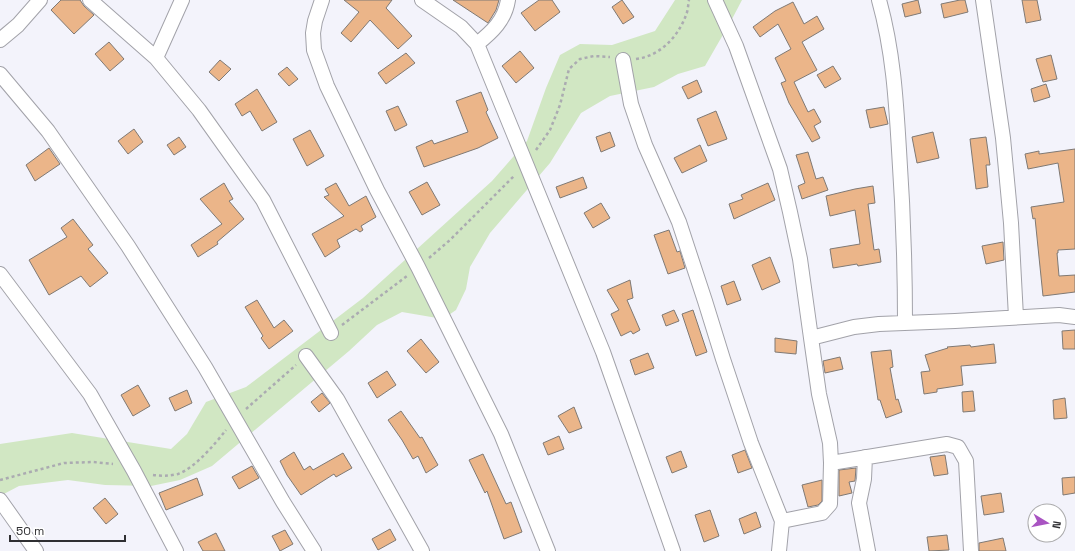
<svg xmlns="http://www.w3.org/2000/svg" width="1075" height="551" font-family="'Space Grotesk',sans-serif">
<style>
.green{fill:#d1e7c3}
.building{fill:#ebb589;stroke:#7f7974}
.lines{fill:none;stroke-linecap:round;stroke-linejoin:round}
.street-casing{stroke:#a2a2a9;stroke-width:16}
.path{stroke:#ababb1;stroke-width:2.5;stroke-dasharray:3 3;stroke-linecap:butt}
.street{stroke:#fff;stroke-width:14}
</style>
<rect width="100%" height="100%" fill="#f3f3fb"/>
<!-- green -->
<path class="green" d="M 675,0 L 742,0 L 732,19 L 705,66 L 678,74 L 654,87 L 610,96 L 581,113 L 550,163 L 490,233 L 470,267 L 466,289 L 456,310 L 443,319 L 402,312 L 377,325 L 349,351 L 212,466 L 180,480 L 151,486 L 105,485 L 68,480 L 19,486 L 0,496 L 0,444 L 72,433 L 171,449 L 187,434 L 206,402 L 246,387 L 363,298 L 492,181 L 527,141 L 546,88 L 560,55 L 580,44 L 612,45 L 655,31 Z"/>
<!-- building -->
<path class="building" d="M 61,0 L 80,0 L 84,6 L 94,15 L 74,34 L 51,10 Z
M 344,0 L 392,0 L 386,8 L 412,36 L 398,49 L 370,20 L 351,42 L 341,33 L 359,12 Z
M 453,0 L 499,0 L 496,10 L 488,23 Z
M 539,0 L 552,0 L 560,12 L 535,31 L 521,13 Z
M 622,0 L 634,17 L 623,24 L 612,7 Z
M 918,0 L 921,13 L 905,17 L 902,4 Z
M 960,0 L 965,0 L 968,12 L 944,18 L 941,4 Z
M 1022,0 L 1037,0 L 1041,20 L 1026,23 Z
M 793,2 L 804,24 L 817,16 L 824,29 L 802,42 L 817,70 L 794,82 L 808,112 L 814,109 L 821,122 L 814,126 L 820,138 L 812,142 L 789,103 L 781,83 L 786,81 L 775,58 L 791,49 L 778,24 L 760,37 L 753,27 L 775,11 Z
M 109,42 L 124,59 L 110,71 L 95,54 Z
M 520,51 L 534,68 L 516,83 L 502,66 Z
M 406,53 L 415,63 L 386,84 L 378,73 Z
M 1051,55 L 1057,79 L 1043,82 L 1036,59 Z
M 220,60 L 231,69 L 219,81 L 209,72 Z
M 833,66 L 841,79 L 825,88 L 817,75 Z
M 287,67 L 298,79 L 289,86 L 278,74 Z
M 697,80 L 702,92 L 688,99 L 682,87 Z
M 1046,84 L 1050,97 L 1034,102 L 1031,89 Z
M 257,89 L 277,122 L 262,131 L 250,111 L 242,116 L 235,104 Z
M 481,92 L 488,110 L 486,112 L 498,138 L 478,148 L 424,167 L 416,147 L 432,140 L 434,144 L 468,132 L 456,101 Z
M 398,106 L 407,125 L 395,131 L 386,111 Z
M 884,107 L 888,124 L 870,128 L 866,110 Z
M 716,111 L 727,139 L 708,146 L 697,119 Z
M 134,129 L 143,142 L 128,154 L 118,141 Z
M 310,130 L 324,156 L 307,166 L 293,139 Z
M 610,132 L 615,146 L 601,152 L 596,137 Z
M 933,132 L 939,158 L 917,163 L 912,137 Z
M 179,137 L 186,147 L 174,155 L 167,145 Z
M 986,137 L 990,165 L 986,165 L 988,187 L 976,189 L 970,139 Z
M 700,145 L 707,161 L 682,173 L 674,158 Z
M 49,148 L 60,164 L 35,181 L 26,165 Z
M 1075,149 L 1075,249 L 1058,250 L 1058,253 L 1057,253 L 1059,276 L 1075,275 L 1075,292 L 1043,296 L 1035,218 L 1033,219 L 1031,207 L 1064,202 L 1058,163 L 1028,169 L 1025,154 L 1039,151 L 1039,154 Z
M 808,152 L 816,179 L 823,177 L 828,190 L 802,199 L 798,186 L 805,183 L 796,155 Z
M 583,177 L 587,188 L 560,198 L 556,187 Z
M 427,182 L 440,205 L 422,215 L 409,192 Z
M 224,183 L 233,199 L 229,201 L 244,219 L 217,242 L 218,244 L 198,257 L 191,245 L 222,224 L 200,199 Z
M 336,183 L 349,206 L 366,196 L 376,217 L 361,226 L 363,230 L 360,232 L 356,229 L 337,240 L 340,247 L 325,257 L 312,234 L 344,216 L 324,197 L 329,195 L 325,189 Z
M 768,183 L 775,200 L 734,219 L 729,204 L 743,199 L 741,195 Z
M 873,186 L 875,203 L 868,204 L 874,250 L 879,249 L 881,262 L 858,266 L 857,264 L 833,268 L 830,249 L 860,244 L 855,210 L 830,216 L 826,196 L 855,189 Z
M 601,203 L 610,218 L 593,228 L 584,213 Z
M 73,219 L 93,245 L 88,249 L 108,273 L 90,287 L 81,276 L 49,295 L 29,260 L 67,237 L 61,228 Z
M 669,230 L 677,252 L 680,251 L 685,268 L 668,274 L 654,235 Z
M 1003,242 L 1004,260 L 986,264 L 982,246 Z
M 770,257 L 780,282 L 762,290 L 752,265 Z
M 630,280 L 633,298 L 627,300 L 640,330 L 633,334 L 631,331 L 621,336 L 611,314 L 619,310 L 607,290 Z
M 734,281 L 741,300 L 727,305 L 721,286 Z
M 257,300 L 274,328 L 284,320 L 293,331 L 269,349 L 261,338 L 263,336 L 245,307 Z
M 674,310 L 679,321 L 666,326 L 662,315 Z
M 693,310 L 707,352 L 696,356 L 682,314 Z
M 1075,330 L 1075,349 L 1063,349 L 1062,331 Z
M 775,338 L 797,341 L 796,354 L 775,352 Z
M 421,339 L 439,362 L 426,373 L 407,351 Z
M 994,344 L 996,363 L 961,366 L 963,385 L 937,389 L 937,392 L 924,394 L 921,372 L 930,371 L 925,355 L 948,348 L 947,347 L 970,345 L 971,347 Z
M 891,350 L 893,367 L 890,368 L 896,400 L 898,399 L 902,412 L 886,418 L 880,400 L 878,400 L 871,352 Z
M 648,353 L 654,368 L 635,375 L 630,360 Z
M 840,357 L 843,369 L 825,373 L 823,361 Z
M 387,371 L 396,385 L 377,398 L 368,383 Z
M 138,385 L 150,406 L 133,416 L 121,395 Z
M 187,390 L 192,403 L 175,411 L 169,398 Z
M 973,391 L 975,411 L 963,412 L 962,392 Z
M 322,393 L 330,403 L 319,412 L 311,402 Z
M 1065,398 L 1067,418 L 1054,419 L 1053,400 Z
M 574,407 L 582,428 L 569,433 L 558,416 Z
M 401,411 L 420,438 L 422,437 L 438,465 L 426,473 L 418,456 L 413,459 L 402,440 L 388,420 Z
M 559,436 L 564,449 L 548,455 L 543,443 Z
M 745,450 L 752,468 L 738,473 L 732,455 Z
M 681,451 L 687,467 L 672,473 L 666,457 Z
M 294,452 L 304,470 L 310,466 L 313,470 L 343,453 L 352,468 L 336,477 L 334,474 L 301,495 L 287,475 L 280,461 Z
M 483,454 L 506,504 L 511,502 L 522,532 L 504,539 L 487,491 L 485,493 L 469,460 Z
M 945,455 L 948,474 L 934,476 L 930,457 Z
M 252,466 L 259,478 L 239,489 L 232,477 Z
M 856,468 L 855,481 L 849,482 L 852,493 L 839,496 L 839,470 Z
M 1075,477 L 1075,493 L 1063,495 L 1062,478 Z
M 197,478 L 203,495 L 166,510 L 159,493 Z
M 822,480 L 822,501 L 818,505 L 808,507 L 802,485 Z
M 1001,493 L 1004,512 L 984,515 L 981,496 Z
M 105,498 L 118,514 L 106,524 L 93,508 Z
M 710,510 L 719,536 L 704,542 L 695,515 Z
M 756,512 L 761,527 L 744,534 L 739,519 Z
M 390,529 L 396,540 L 378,550 L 372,539 Z
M 285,530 L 293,544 L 280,551 L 272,536 Z
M 216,533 L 225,551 L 203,551 L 198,542 Z
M 947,535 L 949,550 L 929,551 L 927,537 Z
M 1003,538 L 1006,551 L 979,551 L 979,543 Z"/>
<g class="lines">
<defs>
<path id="street" d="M 90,0 L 156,58 L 199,110 L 263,200 L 331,333
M 322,0 L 315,21 L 313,33 L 314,50 L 327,86 L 377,190 L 418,267 L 501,434 L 548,551
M 422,0 L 461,27 L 477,44 L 603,352 L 673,551
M 715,0 L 736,46 L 780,169 L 790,212 L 800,259 L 811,338
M 879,0 C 893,50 896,99 899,150 C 903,208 905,265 905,323
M 983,0 L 1003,138 L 1011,223 L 1016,317
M 0,40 L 18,25 L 40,0
M 477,44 C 492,32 505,20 508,0
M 156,58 L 182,0
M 623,60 L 631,104 L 645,145 L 679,222 L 705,301 L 723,359 L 751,443 L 782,521 L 779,551
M 0,74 L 48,131 L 128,246 L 205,367 L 283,502 L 314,551
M 0,274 L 90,394 L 134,471 L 176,551
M 306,356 L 337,399 L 422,551
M 865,457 L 864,479 L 859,503 L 868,551
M 831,463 L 947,444 L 958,447 L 966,461 L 971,551
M 0,500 L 36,551
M 782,521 L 822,513 L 830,504 L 831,463 L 830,443 L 819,394 L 811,338 L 854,327 L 879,324 L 955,321 L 1059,315 L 1075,317"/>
</defs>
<!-- street casing -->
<use href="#street" class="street-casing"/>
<!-- path -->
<path class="path" d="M 636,59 C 660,56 678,37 686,15 C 688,11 688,5 689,0
M 536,150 L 550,130 L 560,105 L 569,69 L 580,59 L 594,56 L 610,57
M 429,258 L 450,240 L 515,175
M 342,325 L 407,276
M 246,409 L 296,365
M 153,475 C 161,476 169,476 178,474 C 195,468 215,444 226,430
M 0,480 L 64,463 L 93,462 L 113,464"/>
<!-- street -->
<use href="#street" class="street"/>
</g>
<!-- north arrow -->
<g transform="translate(1047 523) rotate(100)"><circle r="19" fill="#ffffff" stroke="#acacad"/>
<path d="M0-3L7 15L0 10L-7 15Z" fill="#a954c2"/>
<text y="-6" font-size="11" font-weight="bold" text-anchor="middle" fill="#2f2f32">N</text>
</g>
<!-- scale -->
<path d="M10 535v6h115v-6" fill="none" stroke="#2f2f32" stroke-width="2"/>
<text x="16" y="535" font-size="12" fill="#2f2f32" stroke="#ffffff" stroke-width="3" paint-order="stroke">50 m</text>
</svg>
